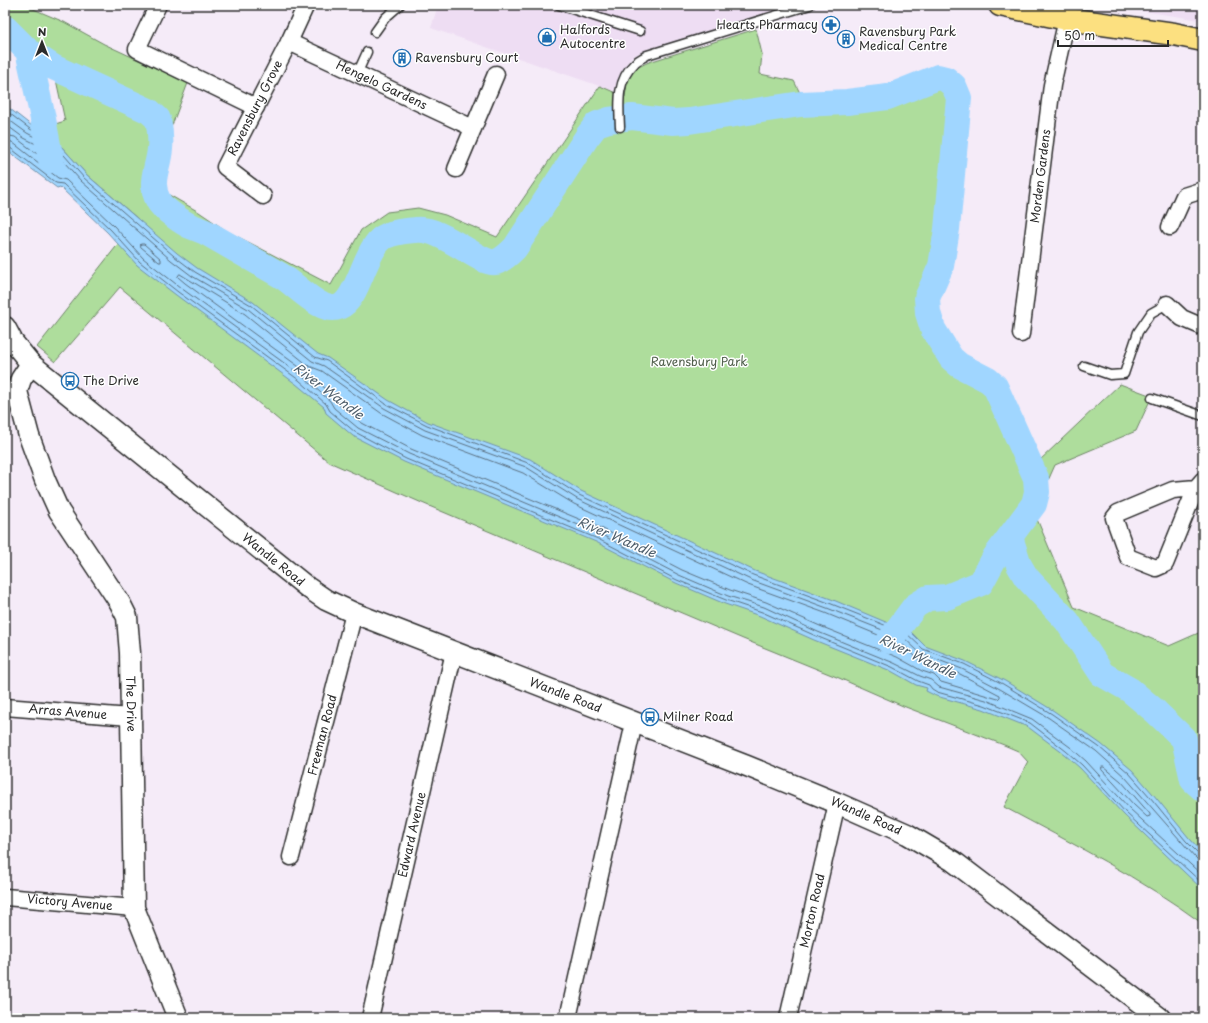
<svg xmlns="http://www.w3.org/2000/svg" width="1208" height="1023" font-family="'Playpen Sans',sans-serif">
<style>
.built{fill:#eeddf3}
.green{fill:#aedd9c;stroke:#6c8464}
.water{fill:#a0d6ff;stroke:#7192aa}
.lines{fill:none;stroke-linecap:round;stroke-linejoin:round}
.shore{stroke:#5a6f80;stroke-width:1}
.river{stroke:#a0d6ff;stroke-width:26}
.service-casing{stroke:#2b2b2b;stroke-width:11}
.minor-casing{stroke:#2b2b2b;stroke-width:19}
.tertiary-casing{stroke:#2b2b2b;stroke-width:23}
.primary-casing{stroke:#2b2b2b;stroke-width:25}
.service{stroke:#fff;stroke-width:8}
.minor{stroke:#fff;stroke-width:16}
.tertiary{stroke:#fff;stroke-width:20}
.primary{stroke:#fce080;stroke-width:22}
.labels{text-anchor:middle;stroke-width:3;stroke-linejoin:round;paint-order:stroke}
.poi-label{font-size:12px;fill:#2b2b2b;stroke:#fff;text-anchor:start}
.street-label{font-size:12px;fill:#2b2b2b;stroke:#fff}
.park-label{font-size:12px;fill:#52604d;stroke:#fff}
.water-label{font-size:13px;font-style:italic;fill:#4e5e6b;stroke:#fff}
</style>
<rect width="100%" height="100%" fill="#f5ebf8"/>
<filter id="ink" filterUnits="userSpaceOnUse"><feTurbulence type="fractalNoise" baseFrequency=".025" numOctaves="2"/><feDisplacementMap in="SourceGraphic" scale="8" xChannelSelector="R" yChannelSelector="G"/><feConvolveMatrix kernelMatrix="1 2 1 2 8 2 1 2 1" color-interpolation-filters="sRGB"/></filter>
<g filter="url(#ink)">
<!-- built -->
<path class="built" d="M 438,5 L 791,5 L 647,49 L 631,57 L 621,72 L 614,91 L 431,28 Z
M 1104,5 L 1203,5 L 1203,21 L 1194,19 Z"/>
<!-- green -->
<path class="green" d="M 5,5 L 24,5 L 64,22 L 104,44 L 188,83 L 166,141 L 163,166 L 159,175 L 157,188 L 199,212 L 227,231 L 331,285 L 361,230 L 387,212 L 418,208 L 445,215 L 497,237 L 600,86 L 625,97 C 628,76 628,71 649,62 L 756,29 L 762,54 L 760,74 L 794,81 L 803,99 L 846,98 L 888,93 L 937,72 L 948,74 L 963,79 L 962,111 L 957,153 L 952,226 L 944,271 L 932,297 L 931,310 L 937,326 L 954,356 L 960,361 L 991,376 L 998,385 L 1040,477 L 1039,461 L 1120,384 L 1152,396 L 1136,431 L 1055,465 L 1034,512 L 1074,607 L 1169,646 L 1203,631 L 1203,924 C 1141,878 1071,843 1004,807 L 1028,762 L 1018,751 L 1004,745 L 903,706 L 839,678 L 743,639 L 422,503 L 329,462 L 120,287 L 55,362 L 37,347 L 138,219 L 87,175 L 60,145 L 54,137 L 52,125 L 65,121 L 55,75 L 56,62 L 50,60 L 16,32 L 5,21 Z"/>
<!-- water -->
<path class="water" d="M 5,105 L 32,126 L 54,137 L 60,145 L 87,175 L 177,253 L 197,268 L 253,302 L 318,354 L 328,358 L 388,400 L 428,422 L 530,459 L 581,491 L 755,571 L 831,599 L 888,623 L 905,626 L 925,646 L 965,661 L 1005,681 L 1054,711 L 1101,744 L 1132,770 L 1153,794 L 1189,838 L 1203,853 L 1203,890 L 1124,815 L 1080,768 L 1064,754 L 1028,727 L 983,709 L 936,696 L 926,691 L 927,688 L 916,685 L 891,671 L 814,640 L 760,616 L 725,604 L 676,583 L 596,542 L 404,462 L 353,436 L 326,413 L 324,407 L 296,384 L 176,295 L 137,265 L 108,233 L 60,187 L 57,188 L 5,149 Z"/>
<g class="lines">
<!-- shore -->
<path class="shore" d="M 5,110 L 30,129 L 51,140 L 84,178 L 174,256 L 195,272 L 251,305 L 315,357 L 327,361 L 386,404 L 427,425 L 528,463 L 579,495 L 753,575 L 829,603 L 887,626 L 903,630 L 923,649 L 964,664 L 1003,684 L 1052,714 L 1099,747 L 1129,773 L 1150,797 L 1186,841 L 1199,854 L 1203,855
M 5,117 L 27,133 L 48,144 L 81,181 L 171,260 L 192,276 L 248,309 L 312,361 L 324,366 L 384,408 L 425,430 L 526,467 L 577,499 L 751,580 L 827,608 L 885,631 L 901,635 L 920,653 L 962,669 L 1000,689 L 1049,718 L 1096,751 L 1125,777 L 1195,857 L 1198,860 L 1203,860
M 5,124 L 24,138 L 44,148 L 57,164 L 57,166 L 54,167 L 15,137 L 5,135
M 5,141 L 12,142 L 58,178 L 66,180 L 114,226 L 143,258 L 181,288 L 302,376 L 330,401 L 334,408 L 358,428 L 409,454 L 600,534 L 679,575 L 728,596 L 764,607 L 818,632 L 894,663 L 920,676 L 931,680 L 939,687 L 986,700 L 1032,719 L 1070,747 L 1086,761 L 1130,809 L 1203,876
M 5,146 L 9,147 L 56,183 L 63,184 L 111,230 L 140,262 L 178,292 L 299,380 L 326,404 L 330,411 L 355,432 L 406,459 L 598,539 L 677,580 L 726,600 L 762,612 L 816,636 L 892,667 L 918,681 L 929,685 L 932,689 L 937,692 L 984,705 L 1030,723 L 1066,751 L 1082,765 L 1126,813 L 1203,884
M 141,244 L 144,244 L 161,259 L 161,262 L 159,262 L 141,247 Z
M 180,274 L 245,314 L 309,366 L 322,371 L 381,413 L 422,435 L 523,473 L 574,504 L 748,585 L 825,613 L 883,637 L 898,640 L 918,659 L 960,674 L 998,694 L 1000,695 L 1000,697 L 998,699 L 941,682 L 934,675 L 922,671 L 897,657 L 820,626 L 766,602 L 730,590 L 682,570 L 603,529 L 411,449 L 362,423 L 339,405 L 334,396 L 306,372 L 185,283 L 178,277 Z
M 1102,767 L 1104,767 L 1121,781 L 1150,814 L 1150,816 L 1147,817 L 1134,805 L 1102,770 Z"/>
<!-- river -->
<path class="river" d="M 5,28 L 28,51 L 41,109 L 51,160
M 28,51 L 53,67 L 149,111 L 158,119 C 160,129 161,139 160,149 C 158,170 148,182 159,202 C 162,208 183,223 190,226 C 195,228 201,230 207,233 C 231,247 256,261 280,275 C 296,284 321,314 339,307 C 358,300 363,255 381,239 C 390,232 405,231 416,230 C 443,227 479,265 496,262 C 503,260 510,253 515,248 L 587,137 L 597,124 L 609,120 L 632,117 L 673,122 L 689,121 L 801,104 L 847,102 L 888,97 L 938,77 L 946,79 L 954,86 L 959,98 L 947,229 L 941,266 L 927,298 L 928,313 L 933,329 L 951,358 L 959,365 L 988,380 L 995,386 L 1036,478 L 1037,492 L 1034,504 L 995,557 L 981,583 L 947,597 L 928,598 L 915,606 L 889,641
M 1010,537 L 1019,565 L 1026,577 L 1067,621 L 1102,674 L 1130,690 L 1155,711 L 1184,739 L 1193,780 L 1203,789"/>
<defs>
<path id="service" d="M 559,5 L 640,31
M 375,32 L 385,18 L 400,5
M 357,74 L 367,52
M 620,127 C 619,105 616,81 634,64 C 637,60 643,58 647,55 L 810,5
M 1084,366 L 1110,375 L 1124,374 L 1138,332 L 1151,313 L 1167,304
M 1152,398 L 1203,416"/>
<g id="minor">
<path d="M 158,5 L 137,49 L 256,107"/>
<path id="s1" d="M 289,42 L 473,128"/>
<path d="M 456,169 L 496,74"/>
<path id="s2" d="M 263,196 L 225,167 L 289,42 L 306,5"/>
<path d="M 1170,227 L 1184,196 L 1203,190"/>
<path d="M 1167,304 L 1182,318 L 1203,327"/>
<path id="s3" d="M 1021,334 L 1052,85 L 1067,19"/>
<path d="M 1196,488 L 1173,490 L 1118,513 L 1114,518 L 1128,557 L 1156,568 L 1165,564 L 1196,488 L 1203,480"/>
<path id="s4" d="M 5,707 L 130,717"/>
<path id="s5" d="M 291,857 L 354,613"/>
<path id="s6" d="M 5,897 L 134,908"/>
<path id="s7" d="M 370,1018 L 454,652"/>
<path d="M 568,1018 L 634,723"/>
<path id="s8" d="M 788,1018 L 837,803"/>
</g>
<g id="tertiary">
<path id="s9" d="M 5,327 L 13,342 L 31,364 L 307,587 L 326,600 L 354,613 L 747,766 L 837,803 L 907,834 L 953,861 L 1160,1018"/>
<path id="s10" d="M 31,364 L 21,379 L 17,391 L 29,436 L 45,480 L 59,511 L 120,603 L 127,617 L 130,653 L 134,908 L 178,1018"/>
</g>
<path id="primary" d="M 1000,5 L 1067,19 L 1174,34 L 1203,40"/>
</defs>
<!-- service casing -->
<use href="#service" class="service-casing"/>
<!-- minor casing -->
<use href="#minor" class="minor-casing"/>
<!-- tertiary casing -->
<use href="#tertiary" class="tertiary-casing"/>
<!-- primary casing -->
<use href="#primary" class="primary-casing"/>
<!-- service -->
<use href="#service" class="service"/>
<!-- minor -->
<use href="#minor" class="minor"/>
<!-- tertiary -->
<use href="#tertiary" class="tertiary"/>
<!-- primary -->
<use href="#primary" class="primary"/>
</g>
</g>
<!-- icons -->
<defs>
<symbol id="pharmacy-ring" viewBox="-11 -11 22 22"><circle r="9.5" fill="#fff" stroke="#1f6fb2" stroke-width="1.5"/><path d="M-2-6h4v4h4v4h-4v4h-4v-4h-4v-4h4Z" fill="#1f6fb2"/></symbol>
<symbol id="shop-ring" viewBox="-11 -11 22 22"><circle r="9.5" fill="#fff" stroke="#1f6fb2" stroke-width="1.5"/><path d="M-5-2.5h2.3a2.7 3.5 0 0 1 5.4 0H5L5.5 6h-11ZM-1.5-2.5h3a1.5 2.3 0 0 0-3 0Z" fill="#1f6fb2"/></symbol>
<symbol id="building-ring" viewBox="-11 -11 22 22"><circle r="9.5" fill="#fff" stroke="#1f6fb2" stroke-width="1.5"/><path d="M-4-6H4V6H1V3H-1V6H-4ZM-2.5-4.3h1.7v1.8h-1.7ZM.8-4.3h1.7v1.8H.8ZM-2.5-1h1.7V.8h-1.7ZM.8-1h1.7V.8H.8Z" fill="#1f6fb2"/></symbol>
<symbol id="bus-ring" viewBox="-11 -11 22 22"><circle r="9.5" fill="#fff" stroke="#1f6fb2" stroke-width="1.5"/><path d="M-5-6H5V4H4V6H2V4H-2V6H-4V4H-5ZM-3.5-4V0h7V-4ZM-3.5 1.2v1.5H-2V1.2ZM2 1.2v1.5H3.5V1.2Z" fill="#1f6fb2"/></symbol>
</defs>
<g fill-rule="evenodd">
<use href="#pharmacy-ring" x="821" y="15" width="20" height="20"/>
<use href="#shop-ring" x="537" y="27" width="20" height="20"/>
<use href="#building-ring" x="836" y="29" width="20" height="20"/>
<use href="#building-ring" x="392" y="48" width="20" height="20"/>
<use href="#bus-ring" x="60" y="371" width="20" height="20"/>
<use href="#bus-ring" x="640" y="707" width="20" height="20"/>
</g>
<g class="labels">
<!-- poi labels -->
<g class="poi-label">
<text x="818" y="29" text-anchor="end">Hearts Pharmacy</text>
<text x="560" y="34">Halfords<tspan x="560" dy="14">Autocentre</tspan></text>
<text x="859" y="36">Ravensbury Park<tspan x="859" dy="14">Medical Centre</tspan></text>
<text x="415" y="62">Ravensbury Court</text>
<text x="83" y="385">The Drive</text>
<text x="663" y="721">Milner Road</text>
</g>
<!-- street labels -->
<g class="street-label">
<text dy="4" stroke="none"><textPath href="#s1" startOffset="102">Hengelo Gardens</textPath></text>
<text dy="4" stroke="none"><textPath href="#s2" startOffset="114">Ravensbury Grove</textPath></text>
<text dy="4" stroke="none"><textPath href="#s3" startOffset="159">Morden Gardens</textPath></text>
<text dy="4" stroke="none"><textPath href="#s9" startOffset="357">Wandle Road</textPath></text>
<text dy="4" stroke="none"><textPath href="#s9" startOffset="681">Wandle Road</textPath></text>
<text dy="4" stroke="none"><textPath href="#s10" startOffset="371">The Drive</textPath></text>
<text dy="4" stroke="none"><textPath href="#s4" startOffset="63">Arras Avenue</textPath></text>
<text dy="4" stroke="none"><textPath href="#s5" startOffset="126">Freeman Road</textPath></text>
<text dy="4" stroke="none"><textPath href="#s9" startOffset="1005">Wandle Road</textPath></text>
<text dy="4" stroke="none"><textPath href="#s7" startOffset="188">Edward Avenue</textPath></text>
<text dy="4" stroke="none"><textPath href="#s6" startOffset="65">Victory Avenue</textPath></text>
<text dy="4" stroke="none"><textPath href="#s8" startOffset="110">Morton Road</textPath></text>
</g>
<!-- park labels -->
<g class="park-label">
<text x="699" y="366">Ravensbury Park</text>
</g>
<!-- water labels -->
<g class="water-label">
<text transform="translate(329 391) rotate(37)" y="5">River Wandle</text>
<text transform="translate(617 537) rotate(23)" y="5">River Wandle</text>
<text transform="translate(918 656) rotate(26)" y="5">River Wandle</text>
</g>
</g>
<!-- margin -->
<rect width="1208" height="1023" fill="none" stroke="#fff" stroke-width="20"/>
<rect x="10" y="10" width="1188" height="1003" fill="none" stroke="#2b2b2b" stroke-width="1.5" filter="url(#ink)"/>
<!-- north arrow -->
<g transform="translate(42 42)" stroke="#ffffff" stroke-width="3" paint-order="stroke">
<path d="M0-3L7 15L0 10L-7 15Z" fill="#2b2b2b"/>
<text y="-6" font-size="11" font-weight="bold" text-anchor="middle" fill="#2b2b2b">N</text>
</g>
<!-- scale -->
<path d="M1058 40v6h110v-6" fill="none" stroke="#2b2b2b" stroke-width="2"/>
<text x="1064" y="40" font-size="12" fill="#2b2b2b" stroke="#ffffff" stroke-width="3" paint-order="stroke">50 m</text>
</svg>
